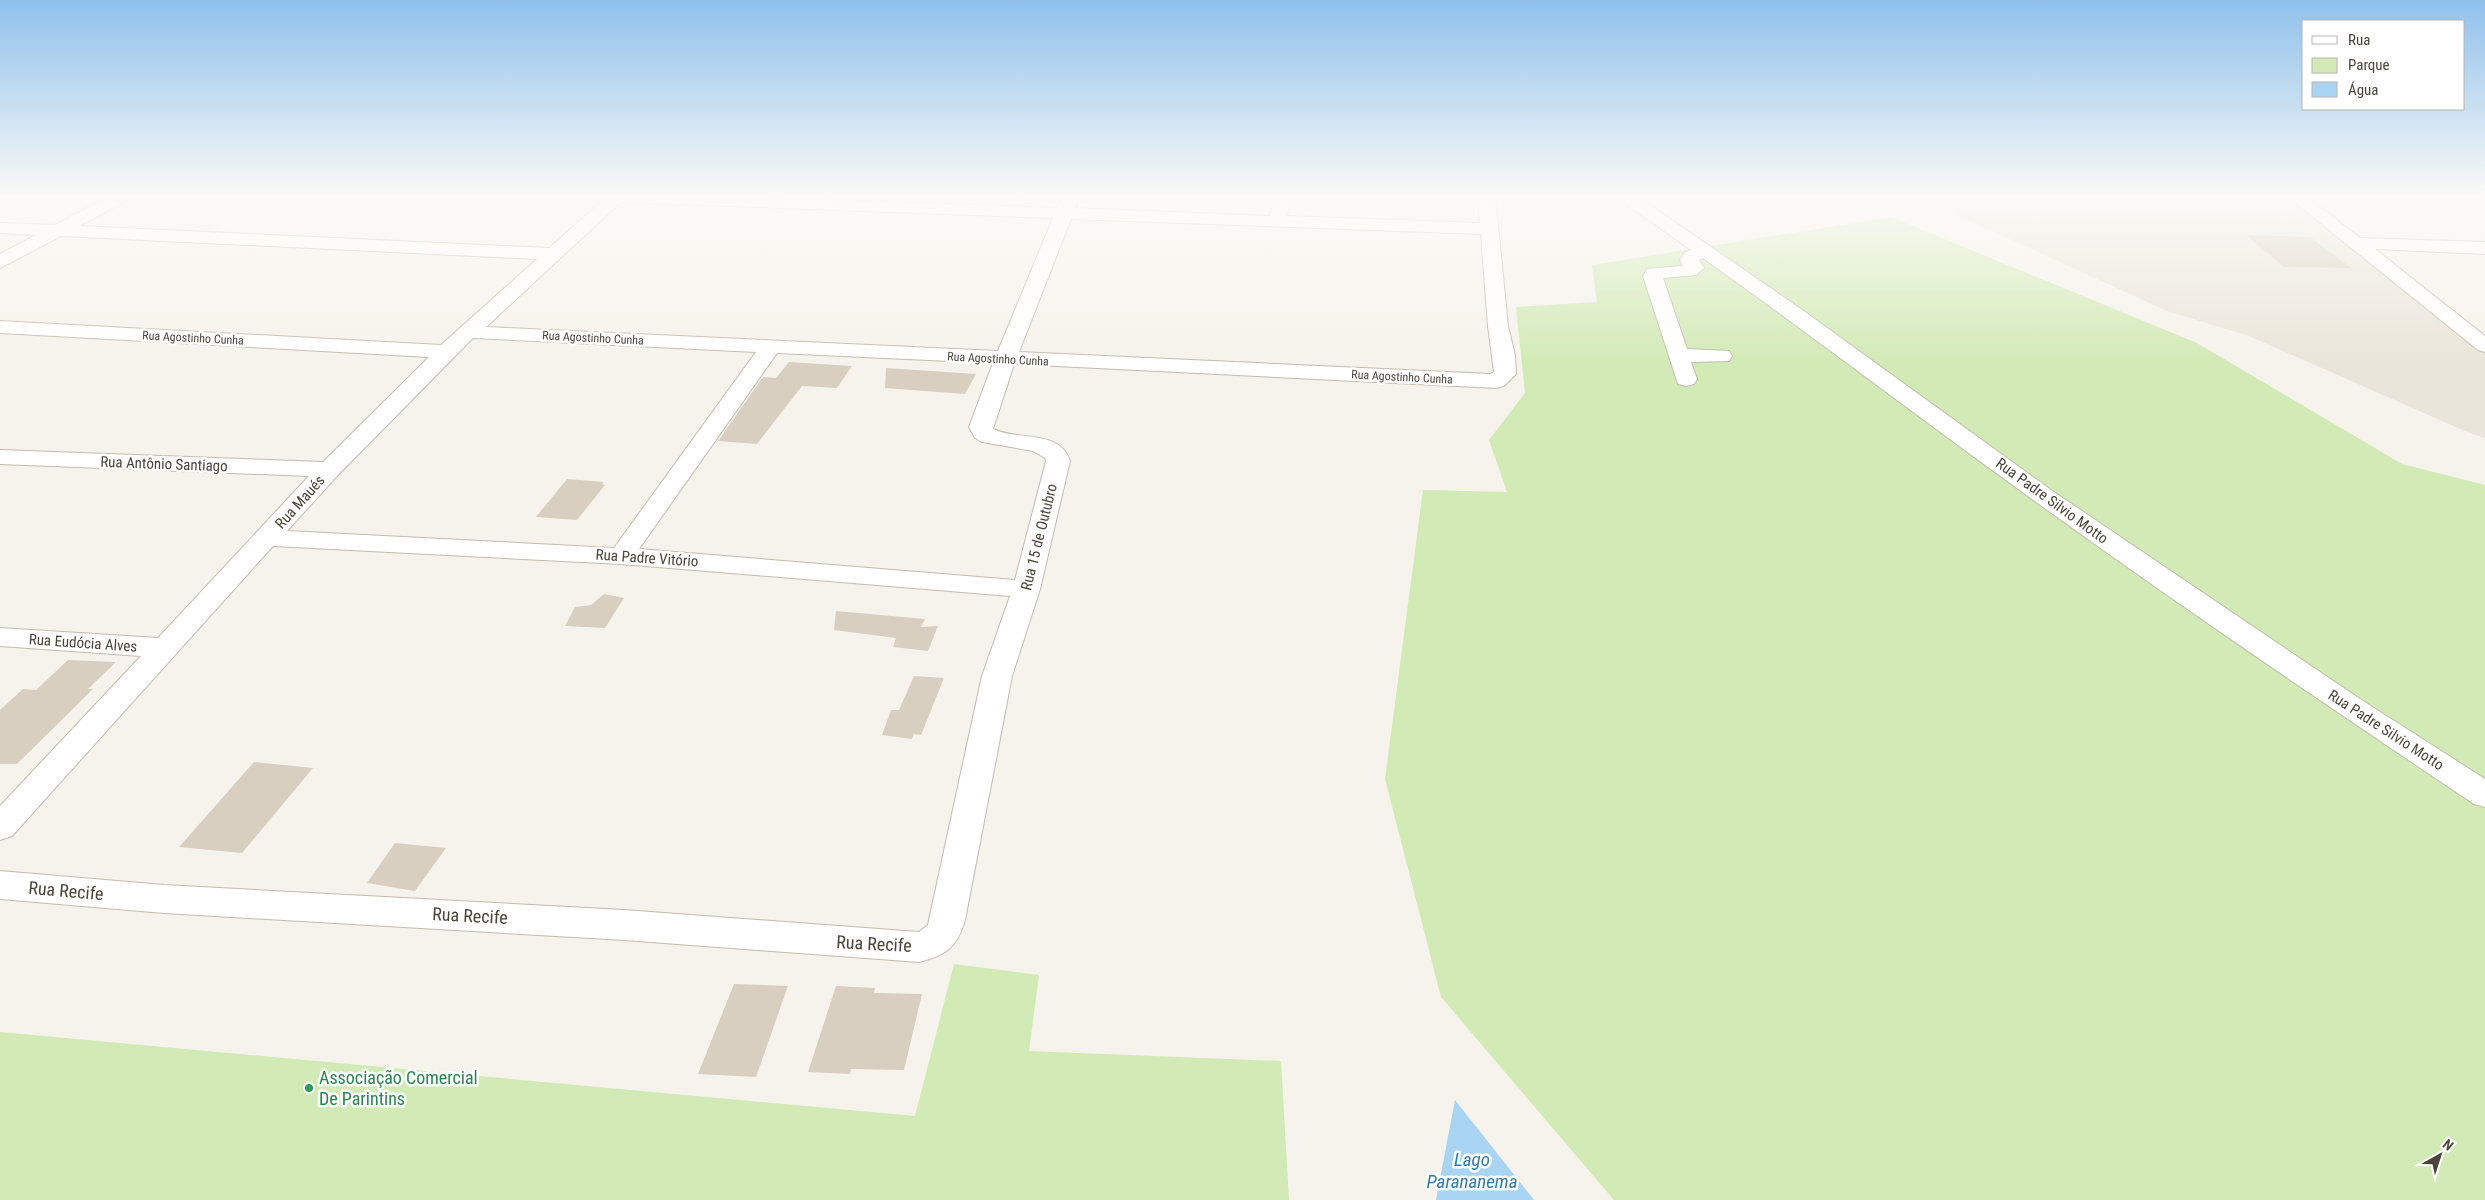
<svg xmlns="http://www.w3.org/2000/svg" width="2485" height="1200" font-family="'Roboto Condensed',sans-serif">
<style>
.residential{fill:#eae5da}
.green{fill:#d2eab5}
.water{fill:#a9d4f2}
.building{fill:#d8cfc1}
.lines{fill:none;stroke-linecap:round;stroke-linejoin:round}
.minor-casing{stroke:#c2bbae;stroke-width:2}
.minor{fill:#fff;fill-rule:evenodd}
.leisure-dot{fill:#2e9e5b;stroke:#fff;stroke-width:2}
.labels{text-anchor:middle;stroke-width:5;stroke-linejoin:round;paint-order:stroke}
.far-street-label{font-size:12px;fill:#4b4439;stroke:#fff}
.street-label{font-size:15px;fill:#4b4439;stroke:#fff}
.near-street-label{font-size:18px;fill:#4b4439;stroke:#fff}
.near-leisure-label{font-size:18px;fill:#27864d;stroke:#fff;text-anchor:start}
.near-water-label{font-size:19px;font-style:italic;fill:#2e7ab2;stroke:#fff}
</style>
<rect width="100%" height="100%" fill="#f6f3ec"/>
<!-- residential -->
<path class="residential" d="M 1915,196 L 2301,196 L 2485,339 L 2485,438 L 2467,432 L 2249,336 L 2167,311 Z"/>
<!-- green -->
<path class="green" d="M 1891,217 L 2197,343 L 2402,464 L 2485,485 L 2485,1200 L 1614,1200 L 1441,997 L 1385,779 L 1423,490 L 1507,492 L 1489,440 L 1525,393 L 1516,307 L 1597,302 L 1592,265 Z
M 954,964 L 1039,975 L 1029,1051 L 1281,1061 L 1289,1200 L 0,1200 L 0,1032 L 915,1116 Z"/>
<!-- water -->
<path class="water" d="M 1455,1100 L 1534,1200 L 1436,1200 Z"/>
<!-- building -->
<path class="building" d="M 2246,235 L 2310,237 L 2351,268 L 2284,267 Z
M 789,362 L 852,366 L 837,388 L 802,386 L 757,444 L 718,441 L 763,377 L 776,378 Z
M 886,368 L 976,374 L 965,394 L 885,388 Z
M 567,479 L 604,482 L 602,484 L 605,485 L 577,520 L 536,517 Z
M 604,594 L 624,598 L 605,628 L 565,626 L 575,607 L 591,605 Z
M 836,611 L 925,619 L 921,627 L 938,626 L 928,651 L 893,647 L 896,638 L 834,630 Z
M 68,660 L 116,662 L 88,689 L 93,689 L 17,764 L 0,764 L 0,710 L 23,689 L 36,690 Z
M 914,676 L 944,678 L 921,735 L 914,734 L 912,739 L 882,735 L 891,710 L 899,710 Z
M 254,762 L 313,768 L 242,853 L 179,847 Z
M 395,843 L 446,848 L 415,891 L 367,883 Z
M 734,984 L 788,986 L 756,1077 L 698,1074 Z
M 836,986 L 875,988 L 874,993 L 922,994 L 904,1070 L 851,1069 L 850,1074 L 808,1072 Z"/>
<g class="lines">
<defs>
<path id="minor" d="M 110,196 L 131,196 L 128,200 L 79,226 L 549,248 L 608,196 L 721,196 L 1057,208 L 1063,196 L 1079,196 L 1075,208 L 1270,216 L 1275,196 L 1291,196 L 1287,216 L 1480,223 L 1478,196 L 1495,196 L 1508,326 L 1515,355 L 1516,374 L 1504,386 L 1496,388 L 1014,364 L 993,429 C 1017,441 1060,429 1070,461 L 1040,589 L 1012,676 L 965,920 C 957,948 946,955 919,962 L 624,940 L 164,913 L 0,899 L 0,871 L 164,885 L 624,910 L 919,932 L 928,925 L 929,920 L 982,676 L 1010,596 L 621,564 L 273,546 L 12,836 L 0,840 L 0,806 L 141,656 L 0,646 L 0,628 L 158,638 L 309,476 L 0,464 L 0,450 L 323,462 L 429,357 L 0,333 L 0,321 L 441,345 L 537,259 L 61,236 L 0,268 L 0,254 L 36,235 L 0,233 L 0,223 L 55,225 ZM 621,202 L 1053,218 L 998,351 L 486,327 ZM 1071,219 L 1481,234 L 1488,326 L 1494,372 L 1491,374 L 1019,352 ZM 473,338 L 756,352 L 614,548 L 287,531 L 338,475 ZM 777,353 L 993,363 L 969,427 L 975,438 L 982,442 L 1033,451 L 1045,458 L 1046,461 L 1015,580 L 639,549 Z
M 1618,196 L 1637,196 L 1801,309 L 2051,490 L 2360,699 L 2485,779 L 2485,807 L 2474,804 C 2325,704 2177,604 2032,499 C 1922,420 1814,337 1703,258 L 1699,260 L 1704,268 L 1696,275 L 1663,278 L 1687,349 L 1729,351 L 1732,356 L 1729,361 L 1691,362 L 1697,379 L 1694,384 L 1686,386 L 1678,384 L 1643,276 L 1647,269 L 1683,266 L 1680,260 L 1685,252 L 1691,250 L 1620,200 Z
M 2287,196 L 2306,196 L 2360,238 L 2485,242 L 2485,254 L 2375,249 L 2485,336 L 2485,352 L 2478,350 Z"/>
</defs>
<!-- minor casing -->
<use href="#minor" class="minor-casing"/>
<!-- minor -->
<use href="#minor" class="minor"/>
</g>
<!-- sky -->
<linearGradient id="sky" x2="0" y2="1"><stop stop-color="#8fc1ec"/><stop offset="0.54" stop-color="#fbfaf6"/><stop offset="1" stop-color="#fbfaf6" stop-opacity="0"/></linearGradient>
<rect width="2485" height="364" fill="url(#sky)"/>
<!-- markers -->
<circle class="leisure-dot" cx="309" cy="1088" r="5"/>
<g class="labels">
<!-- far-street labels -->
<g class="far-street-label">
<text transform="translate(193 338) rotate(3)" y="4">Rua Agostinho Cunha</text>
<text transform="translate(593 338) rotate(3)" y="4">Rua Agostinho Cunha</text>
<text transform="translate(998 359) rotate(3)" y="4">Rua Agostinho Cunha</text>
<text transform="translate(1402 377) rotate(3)" y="4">Rua Agostinho Cunha</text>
</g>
<!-- street labels -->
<g class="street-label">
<text transform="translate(164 464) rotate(2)" y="5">Rua Antônio Santiago</text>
<text transform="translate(2052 501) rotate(36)" y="5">Rua Padre Silvio Motto</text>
<text transform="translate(300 502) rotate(-48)" y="5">Rua Maués</text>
<text transform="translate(1039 537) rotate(-76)" y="5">Rua 15 de Outubro</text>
<text transform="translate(647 558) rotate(4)" y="5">Rua Padre Vitório</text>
<text transform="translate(83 643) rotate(4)" y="5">Rua Eudócia Alves</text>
<text transform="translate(2386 730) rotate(33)" y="5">Rua Padre Silvio Motto</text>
</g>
<!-- near-street labels -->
<g class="near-street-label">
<text transform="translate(66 891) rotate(5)" y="6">Rua Recife</text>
<text transform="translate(470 916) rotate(3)" y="6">Rua Recife</text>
<text transform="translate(874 944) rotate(3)" y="6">Rua Recife</text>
</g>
<!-- near-leisure labels -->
<g class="near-leisure-label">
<text x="319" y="1084">Associação Comercial<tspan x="319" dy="21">De Parintins</tspan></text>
</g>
<!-- near-water labels -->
<g class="near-water-label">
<text x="1472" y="1166">Lago<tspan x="1472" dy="22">Parananema</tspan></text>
</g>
</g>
<!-- legend -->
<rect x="2302" y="20" width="162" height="90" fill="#ffffff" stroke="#b7b4b0"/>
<rect x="2312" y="36" width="25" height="8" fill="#ffffff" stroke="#b7b4b0"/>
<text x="2348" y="45" font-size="15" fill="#4b4439">Rua</text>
<rect x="2312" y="58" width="25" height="15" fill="#d2eab5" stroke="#b7b4b0"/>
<text x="2348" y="70" font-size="15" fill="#4b4439">Parque</text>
<rect x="2312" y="82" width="25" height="15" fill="#a9d4f2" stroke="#b7b4b0"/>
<text x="2348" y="95" font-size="15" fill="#4b4439">Água</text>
<!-- north arrow -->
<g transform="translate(2440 1155) rotate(39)" stroke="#ffffff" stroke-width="4" paint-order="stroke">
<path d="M0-4L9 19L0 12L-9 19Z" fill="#4b4439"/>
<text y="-8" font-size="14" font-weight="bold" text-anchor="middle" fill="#4b4439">N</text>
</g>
</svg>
